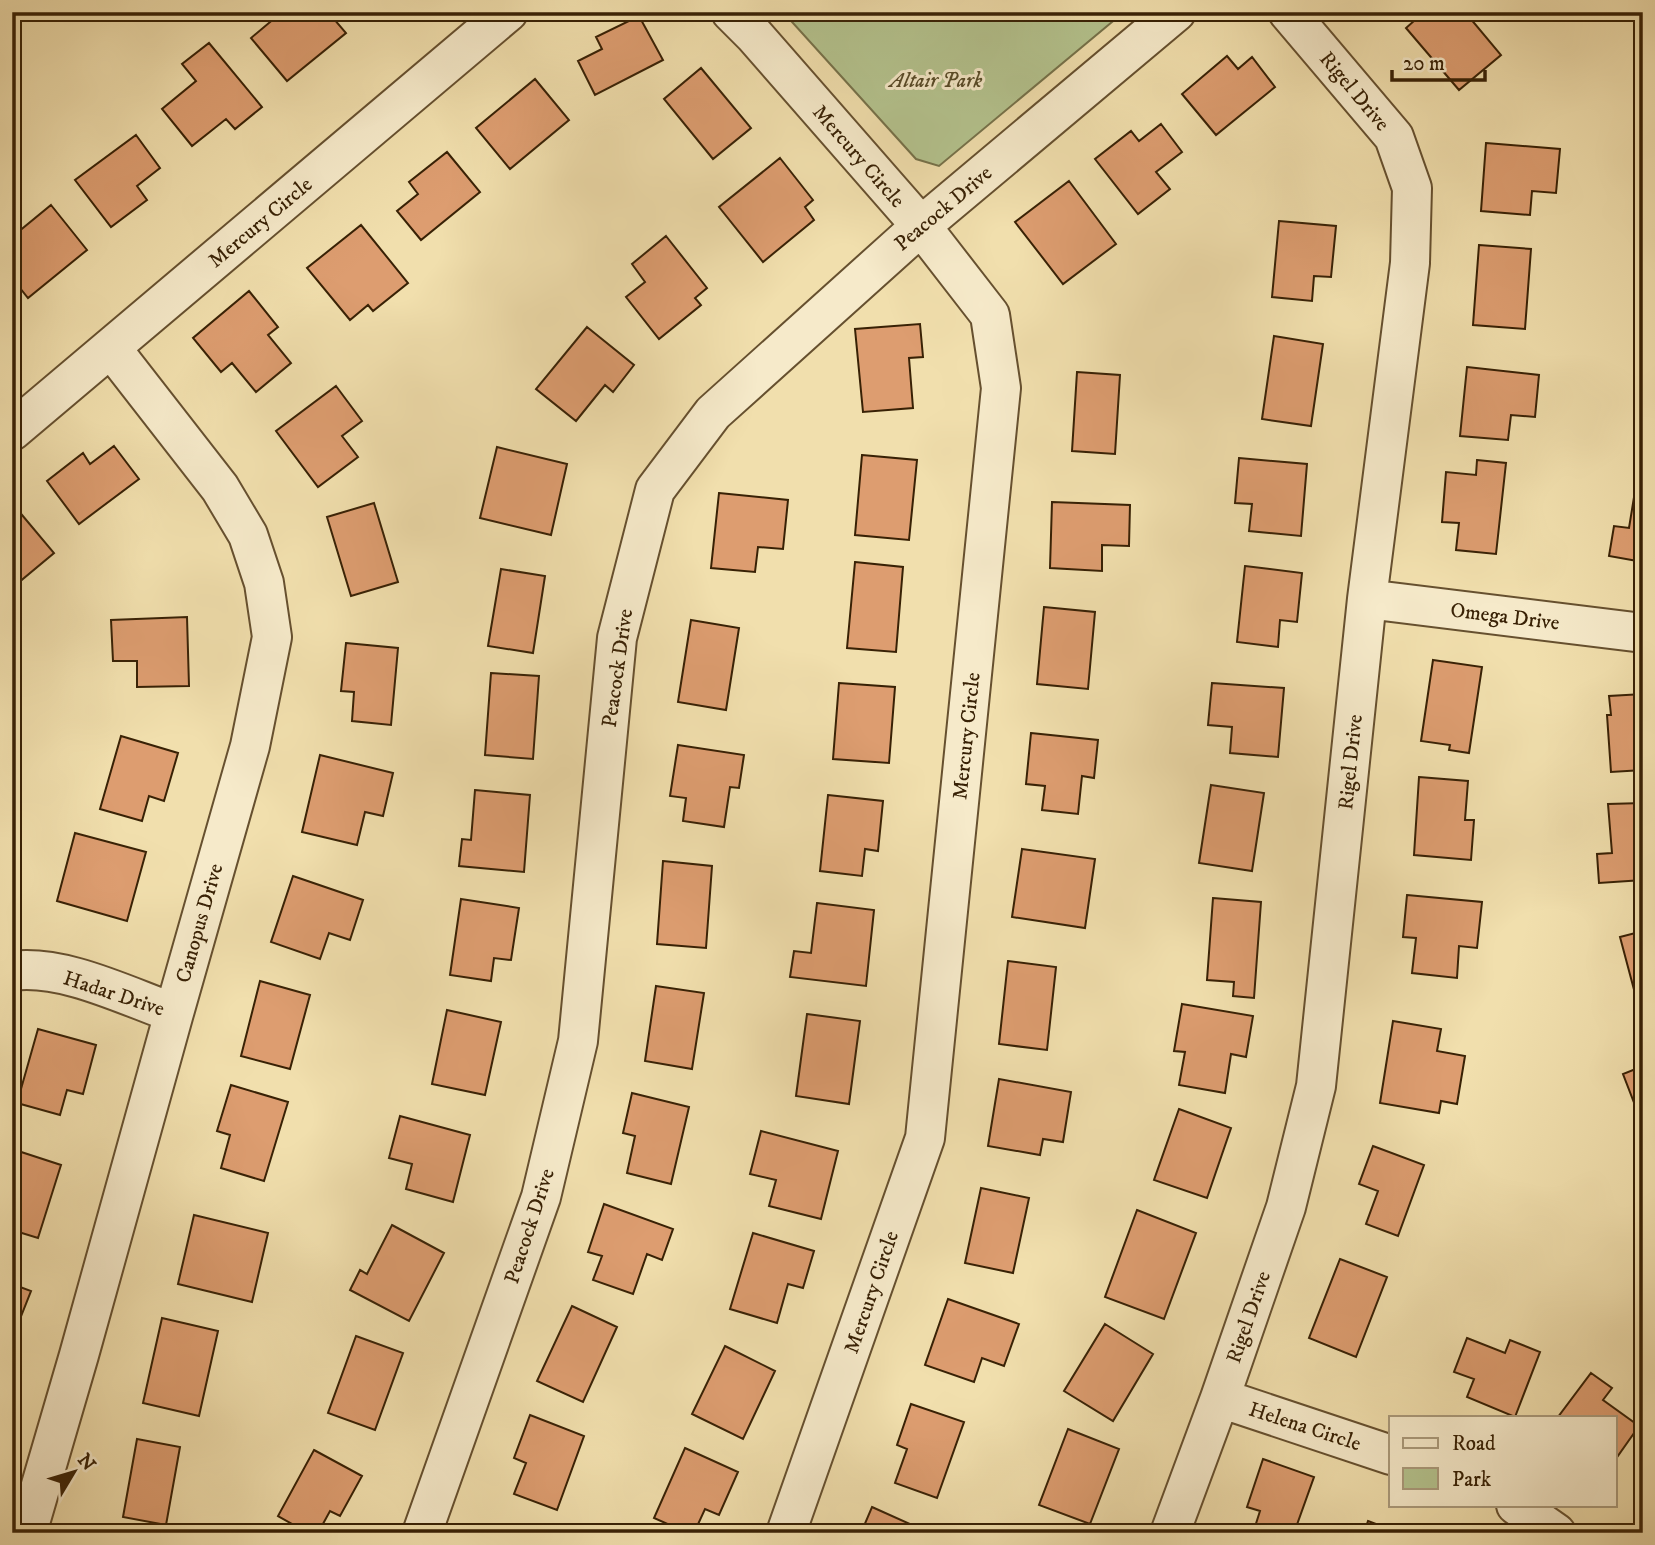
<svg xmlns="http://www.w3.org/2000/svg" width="1655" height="1545" font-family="'IM FELL DW Pica',serif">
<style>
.green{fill:#b4c38e;stroke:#76724a;stroke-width:2}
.building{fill:#dd9d70;stroke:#382105;stroke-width:2}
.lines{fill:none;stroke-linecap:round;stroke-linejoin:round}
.minor-casing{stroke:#66502f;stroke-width:42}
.minor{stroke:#f6eaca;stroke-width:38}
.labels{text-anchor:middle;stroke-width:6;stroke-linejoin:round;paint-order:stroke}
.park-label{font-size:21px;font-style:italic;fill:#574a27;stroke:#f6eaca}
.street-label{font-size:21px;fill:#382105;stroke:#f6eaca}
</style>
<rect width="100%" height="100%" fill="#f1dfad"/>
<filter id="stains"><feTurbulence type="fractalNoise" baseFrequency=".00286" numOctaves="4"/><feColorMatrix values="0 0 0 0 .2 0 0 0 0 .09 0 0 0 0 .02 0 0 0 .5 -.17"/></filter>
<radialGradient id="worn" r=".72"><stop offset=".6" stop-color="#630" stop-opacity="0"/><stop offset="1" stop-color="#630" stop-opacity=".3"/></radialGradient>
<!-- green -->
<path class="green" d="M 783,12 L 1124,12 L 939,166 L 916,159 Z"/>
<!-- building -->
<path class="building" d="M 282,12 L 328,12 L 346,33 L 287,81 L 251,38 Z
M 1424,12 L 1465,12 L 1501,55 L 1459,90 L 1406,28 Z
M 639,16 L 663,60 L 595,95 L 578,61 L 602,49 L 596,37 Z
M 209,43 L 262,107 L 235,129 L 226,119 L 192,146 L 162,109 L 196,81 L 182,64 Z
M 1227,56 L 1238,69 L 1252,57 L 1275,87 L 1216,135 L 1182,94 Z
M 701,68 L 751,128 L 713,159 L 664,99 Z
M 535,79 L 569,120 L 510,169 L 476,128 Z
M 1161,124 L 1182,152 L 1156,172 L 1170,189 L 1138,214 L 1095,159 L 1131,131 L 1139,141 Z
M 136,135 L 160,168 L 137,186 L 147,200 L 111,227 L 75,180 Z
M 1486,143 L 1560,149 L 1556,193 L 1532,191 L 1530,215 L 1481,211 Z
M 447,152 L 480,192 L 421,240 L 397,211 L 418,194 L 409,182 Z
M 780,158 L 813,200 L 805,207 L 814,220 L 763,262 L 719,207 Z
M 1069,181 L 1116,244 L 1063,284 L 1015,222 Z
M 51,205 L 87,250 L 28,298 L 12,278 L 12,237 Z
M 1279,221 L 1336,226 L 1331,277 L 1314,276 L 1312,301 L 1272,297 Z
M 361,225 L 408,283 L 373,311 L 368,305 L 350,320 L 307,268 Z
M 666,236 L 707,288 L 695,298 L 701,305 L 659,339 L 626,297 L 645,282 L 632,264 Z
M 1479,245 L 1531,249 L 1525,329 L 1473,325 Z
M 249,291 L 278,327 L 268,335 L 291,363 L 256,392 L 232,363 L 221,372 L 193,338 Z
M 920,324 L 923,357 L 909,358 L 913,408 L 863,412 L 855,329 Z
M 587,327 L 634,365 L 613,392 L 605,385 L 576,421 L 536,389 Z
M 1274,336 L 1323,344 L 1311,426 L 1262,419 Z
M 1467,367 L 1539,375 L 1535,417 L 1511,415 L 1508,440 L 1460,436 Z
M 1077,372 L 1120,375 L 1115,454 L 1072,451 Z
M 336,386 L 362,421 L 342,436 L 358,457 L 318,487 L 276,431 Z
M 1643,398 L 1643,446 L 1639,446 Z
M 114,446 L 139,479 L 79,524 L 47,481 L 83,453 L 90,464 Z
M 497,447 L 567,464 L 551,535 L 480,518 Z
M 862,455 L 917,460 L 909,540 L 855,535 Z
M 1239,458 L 1307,464 L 1301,536 L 1249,531 L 1252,504 L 1235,503 Z
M 1477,460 L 1506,463 L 1496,554 L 1456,550 L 1459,523 L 1442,522 L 1446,472 L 1476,475 Z
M 1636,485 L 1643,486 L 1643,562 L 1609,556 L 1614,526 L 1629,528 Z
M 719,493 L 788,500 L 783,549 L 758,547 L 755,572 L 711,568 Z
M 1052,502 L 1130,505 L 1129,546 L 1102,545 L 1102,571 L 1050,568 Z
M 374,503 L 398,582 L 351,596 L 327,517 Z
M 17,509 L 54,553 L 12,588 L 12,512 Z
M 855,562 L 903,567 L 896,652 L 847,648 Z
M 1245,566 L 1302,573 L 1297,622 L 1280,620 L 1278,647 L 1237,642 Z
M 501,569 L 545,576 L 533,653 L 488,646 Z
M 1044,607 L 1095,612 L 1088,689 L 1037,684 Z
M 187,617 L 189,686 L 137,687 L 137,661 L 113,661 L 111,620 Z
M 691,620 L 739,628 L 726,710 L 678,702 Z
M 346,643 L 398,648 L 391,725 L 352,721 L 354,692 L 341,691 Z
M 1433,660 L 1482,667 L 1469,753 L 1449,750 L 1450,745 L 1421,741 Z
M 491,673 L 539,676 L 533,759 L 485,755 Z
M 839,683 L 895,687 L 889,763 L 833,759 Z
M 1212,683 L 1284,688 L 1278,757 L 1230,753 L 1232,727 L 1208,725 Z
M 1643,694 L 1643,770 L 1611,772 L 1607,715 L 1611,715 L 1609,696 Z
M 1031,733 L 1098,740 L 1094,778 L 1082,776 L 1078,814 L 1042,810 L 1045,786 L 1026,784 Z
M 121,736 L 178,753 L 164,801 L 149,796 L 142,821 L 100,809 Z
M 678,745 L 744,755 L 739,788 L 730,787 L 724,827 L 683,821 L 686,798 L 670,796 Z
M 320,755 L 393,773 L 383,816 L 365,812 L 357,845 L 302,832 Z
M 1419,777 L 1468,781 L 1465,820 L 1474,820 L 1471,860 L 1414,855 Z
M 1211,785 L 1264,793 L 1252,871 L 1199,863 Z
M 475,790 L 530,795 L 524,872 L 459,866 L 462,839 L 471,840 Z
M 828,795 L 883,801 L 878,851 L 865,849 L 862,876 L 820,871 Z
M 1643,803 L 1643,880 L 1599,883 L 1597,854 L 1612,853 L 1608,804 Z
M 75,833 L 146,852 L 127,921 L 57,901 Z
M 1022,849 L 1095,859 L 1085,928 L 1012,917 Z
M 663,861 L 712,866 L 706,948 L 657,944 Z
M 293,876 L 363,900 L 350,940 L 329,933 L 320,959 L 271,942 Z
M 1407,895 L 1482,902 L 1477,948 L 1459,946 L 1457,978 L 1412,973 L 1416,938 L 1403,937 Z
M 1213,898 L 1261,902 L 1254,998 L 1233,996 L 1234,982 L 1207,980 Z
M 461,899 L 519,908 L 511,960 L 494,958 L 491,981 L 450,975 Z
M 817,903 L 874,910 L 866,986 L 790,977 L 794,951 L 811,953 Z
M 1643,931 L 1643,1016 L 1641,1016 L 1620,937 Z
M 1008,961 L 1056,967 L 1047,1050 L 999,1044 Z
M 260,981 L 310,995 L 290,1069 L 241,1056 Z
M 656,986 L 704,993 L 692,1069 L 645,1061 Z
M 1182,1004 L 1253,1016 L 1246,1057 L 1231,1054 L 1225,1093 L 1179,1085 L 1185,1052 L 1174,1051 Z
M 447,1010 L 501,1022 L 485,1095 L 432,1084 Z
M 807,1014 L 860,1021 L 849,1104 L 796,1096 Z
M 1393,1021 L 1441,1029 L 1437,1051 L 1465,1056 L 1457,1104 L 1441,1101 L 1439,1113 L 1380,1103 Z
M 38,1029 L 96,1045 L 83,1094 L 67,1090 L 60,1115 L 17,1103 Z
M 1643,1066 L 1643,1126 L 1623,1074 Z
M 999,1079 L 1071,1092 L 1063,1142 L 1043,1139 L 1040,1155 L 988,1146 Z
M 231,1085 L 288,1102 L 264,1181 L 221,1168 L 230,1135 L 217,1131 Z
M 632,1093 L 689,1107 L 671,1184 L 627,1173 L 635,1136 L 623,1133 Z
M 1179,1109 L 1231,1128 L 1207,1198 L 1154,1180 Z
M 400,1116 L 470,1135 L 453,1202 L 406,1189 L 412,1164 L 389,1158 Z
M 761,1131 L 838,1151 L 821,1219 L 769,1206 L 776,1180 L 750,1174 Z
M 1373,1146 L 1424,1165 L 1398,1236 L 1366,1224 L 1378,1191 L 1359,1184 Z
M 12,1149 L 61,1165 L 38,1238 L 12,1230 Z
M 981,1188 L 1029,1198 L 1013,1273 L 965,1263 Z
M 604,1204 L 673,1229 L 662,1260 L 647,1254 L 633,1294 L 593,1280 L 602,1256 L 588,1252 Z
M 1137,1210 L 1196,1233 L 1164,1319 L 1105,1297 Z
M 194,1215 L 268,1233 L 252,1302 L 178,1284 Z
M 392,1225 L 444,1253 L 409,1321 L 350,1290 L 360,1270 L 367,1274 Z
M 753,1233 L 814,1251 L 803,1288 L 788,1284 L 777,1323 L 730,1309 Z
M 1340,1259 L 1387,1277 L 1356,1357 L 1309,1338 Z
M 12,1284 L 31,1291 L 14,1334 L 12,1334 Z
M 948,1299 L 1019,1324 L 1004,1366 L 982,1358 L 974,1382 L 925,1365 Z
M 572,1306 L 617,1327 L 583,1402 L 537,1381 Z
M 162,1318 L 218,1331 L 199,1416 L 143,1403 Z
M 1105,1324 L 1153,1354 L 1113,1421 L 1064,1391 Z
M 356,1336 L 403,1353 L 375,1430 L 328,1413 Z
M 1467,1338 L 1505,1353 L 1510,1340 L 1540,1352 L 1515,1417 L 1467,1397 L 1474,1379 L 1454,1372 Z
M 725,1346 L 775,1371 L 743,1439 L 692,1414 Z
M 1591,1373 L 1612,1388 L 1603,1400 L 1639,1426 L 1615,1460 L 1615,1417 L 1558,1417 Z
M 911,1404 L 964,1422 L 937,1498 L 895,1483 L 907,1449 L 897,1445 Z
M 530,1415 L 584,1436 L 557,1510 L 514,1494 L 526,1463 L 514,1458 Z
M 1068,1429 L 1119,1449 L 1090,1524 L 1039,1505 Z
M 137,1439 L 180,1447 L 166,1525 L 123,1517 Z
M 685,1448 L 738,1472 L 719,1515 L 705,1509 L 694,1533 L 688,1533 L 654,1518 Z
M 314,1450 L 362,1476 L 340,1516 L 330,1511 L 318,1533 L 308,1533 L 278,1516 Z
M 1263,1459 L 1314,1477 L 1294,1533 L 1253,1533 L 1260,1511 L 1247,1507 Z
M 872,1507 L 921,1529 L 919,1533 L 861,1533 Z
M 1368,1521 L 1400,1533 L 1364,1533 Z
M 498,1525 L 515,1533 L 494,1533 Z"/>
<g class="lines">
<defs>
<path id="minor" d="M 731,12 L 754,35 L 921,226 L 990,315 L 1001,388 L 925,1138 L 786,1533
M 12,431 L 508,12
M 1367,599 L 1643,633
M 12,971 C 63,964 126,996 174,1013
M 1220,1398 L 1391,1455
M 1516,1505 L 1556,1533
M 27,1533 L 79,1355 L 174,1013 L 250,746 L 272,637 L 264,583 L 248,535 L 220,488 L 111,348
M 422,1533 L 541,1197 L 578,1041 L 617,638 L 655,490 L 713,413 L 921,226 L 1176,12
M 1170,1533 L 1220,1398 L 1286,1207 L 1316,1086 L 1367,599 L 1410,263 L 1412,188 L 1394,137 L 1288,12"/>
</defs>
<!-- minor casing -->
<use href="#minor" class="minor-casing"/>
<!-- minor -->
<use href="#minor" class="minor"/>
</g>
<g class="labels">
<!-- park labels -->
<g class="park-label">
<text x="936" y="87">Altair Park</text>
</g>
<!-- street labels -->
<g class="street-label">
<text transform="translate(1355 91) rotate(50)" y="7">Rigel Drive</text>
<text transform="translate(859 156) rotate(49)" y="7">Mercury Circle</text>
<text transform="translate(943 208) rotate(-40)" y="7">Peacock Drive</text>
<text transform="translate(260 222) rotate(-40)" y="7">Mercury Circle</text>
<text transform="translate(1505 616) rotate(7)" y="7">Omega Drive</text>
<text transform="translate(617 668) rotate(-82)" y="7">Peacock Drive</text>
<text transform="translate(966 736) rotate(-84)" y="7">Mercury Circle</text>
<text transform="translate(1350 762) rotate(-84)" y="7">Rigel Drive</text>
<text transform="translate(199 923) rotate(-74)" y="7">Canopus Drive</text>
<text transform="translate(114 993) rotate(18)" y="7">Hadar Drive</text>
<text transform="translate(529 1226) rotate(-72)" y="7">Peacock Drive</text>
<text transform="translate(871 1292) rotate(-71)" y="7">Mercury Circle</text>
<text transform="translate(1248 1317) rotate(-71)" y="7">Rigel Drive</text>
<text transform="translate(1305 1426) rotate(18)" y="7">Helena Circle</text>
</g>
</g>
<!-- margin -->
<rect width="1655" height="1545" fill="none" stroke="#f1dfad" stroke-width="42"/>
<rect x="14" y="14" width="1627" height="1517" fill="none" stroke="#382105" stroke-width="3.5"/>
<rect x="21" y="21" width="1613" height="1503" fill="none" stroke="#382105" stroke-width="2"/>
<!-- legend -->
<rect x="1389" y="1416" width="228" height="91" fill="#f6eaca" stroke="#aa9a7b" stroke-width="2"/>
<rect x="1403" y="1438" width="35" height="10" fill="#f6eaca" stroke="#aa9a7b" stroke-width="2"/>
<text x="1452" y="1450" font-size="21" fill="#382105">Road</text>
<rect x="1403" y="1468" width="35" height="21" fill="#b4c38e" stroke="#aa9a7b" stroke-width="2"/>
<text x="1452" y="1486" font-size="21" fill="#382105">Park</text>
<!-- north arrow -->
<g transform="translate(74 1472) rotate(52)" stroke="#f6eaca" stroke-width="5" paint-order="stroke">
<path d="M0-5L12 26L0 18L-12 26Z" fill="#382105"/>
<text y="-10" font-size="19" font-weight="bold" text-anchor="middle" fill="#382105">N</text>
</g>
<!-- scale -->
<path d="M1392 70v10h93v-10" fill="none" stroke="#382105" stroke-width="3.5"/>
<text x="1403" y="70" font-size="21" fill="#382105" stroke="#f6eaca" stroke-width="5" paint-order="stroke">20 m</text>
<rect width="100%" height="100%" filter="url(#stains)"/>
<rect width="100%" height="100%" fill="url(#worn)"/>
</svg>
